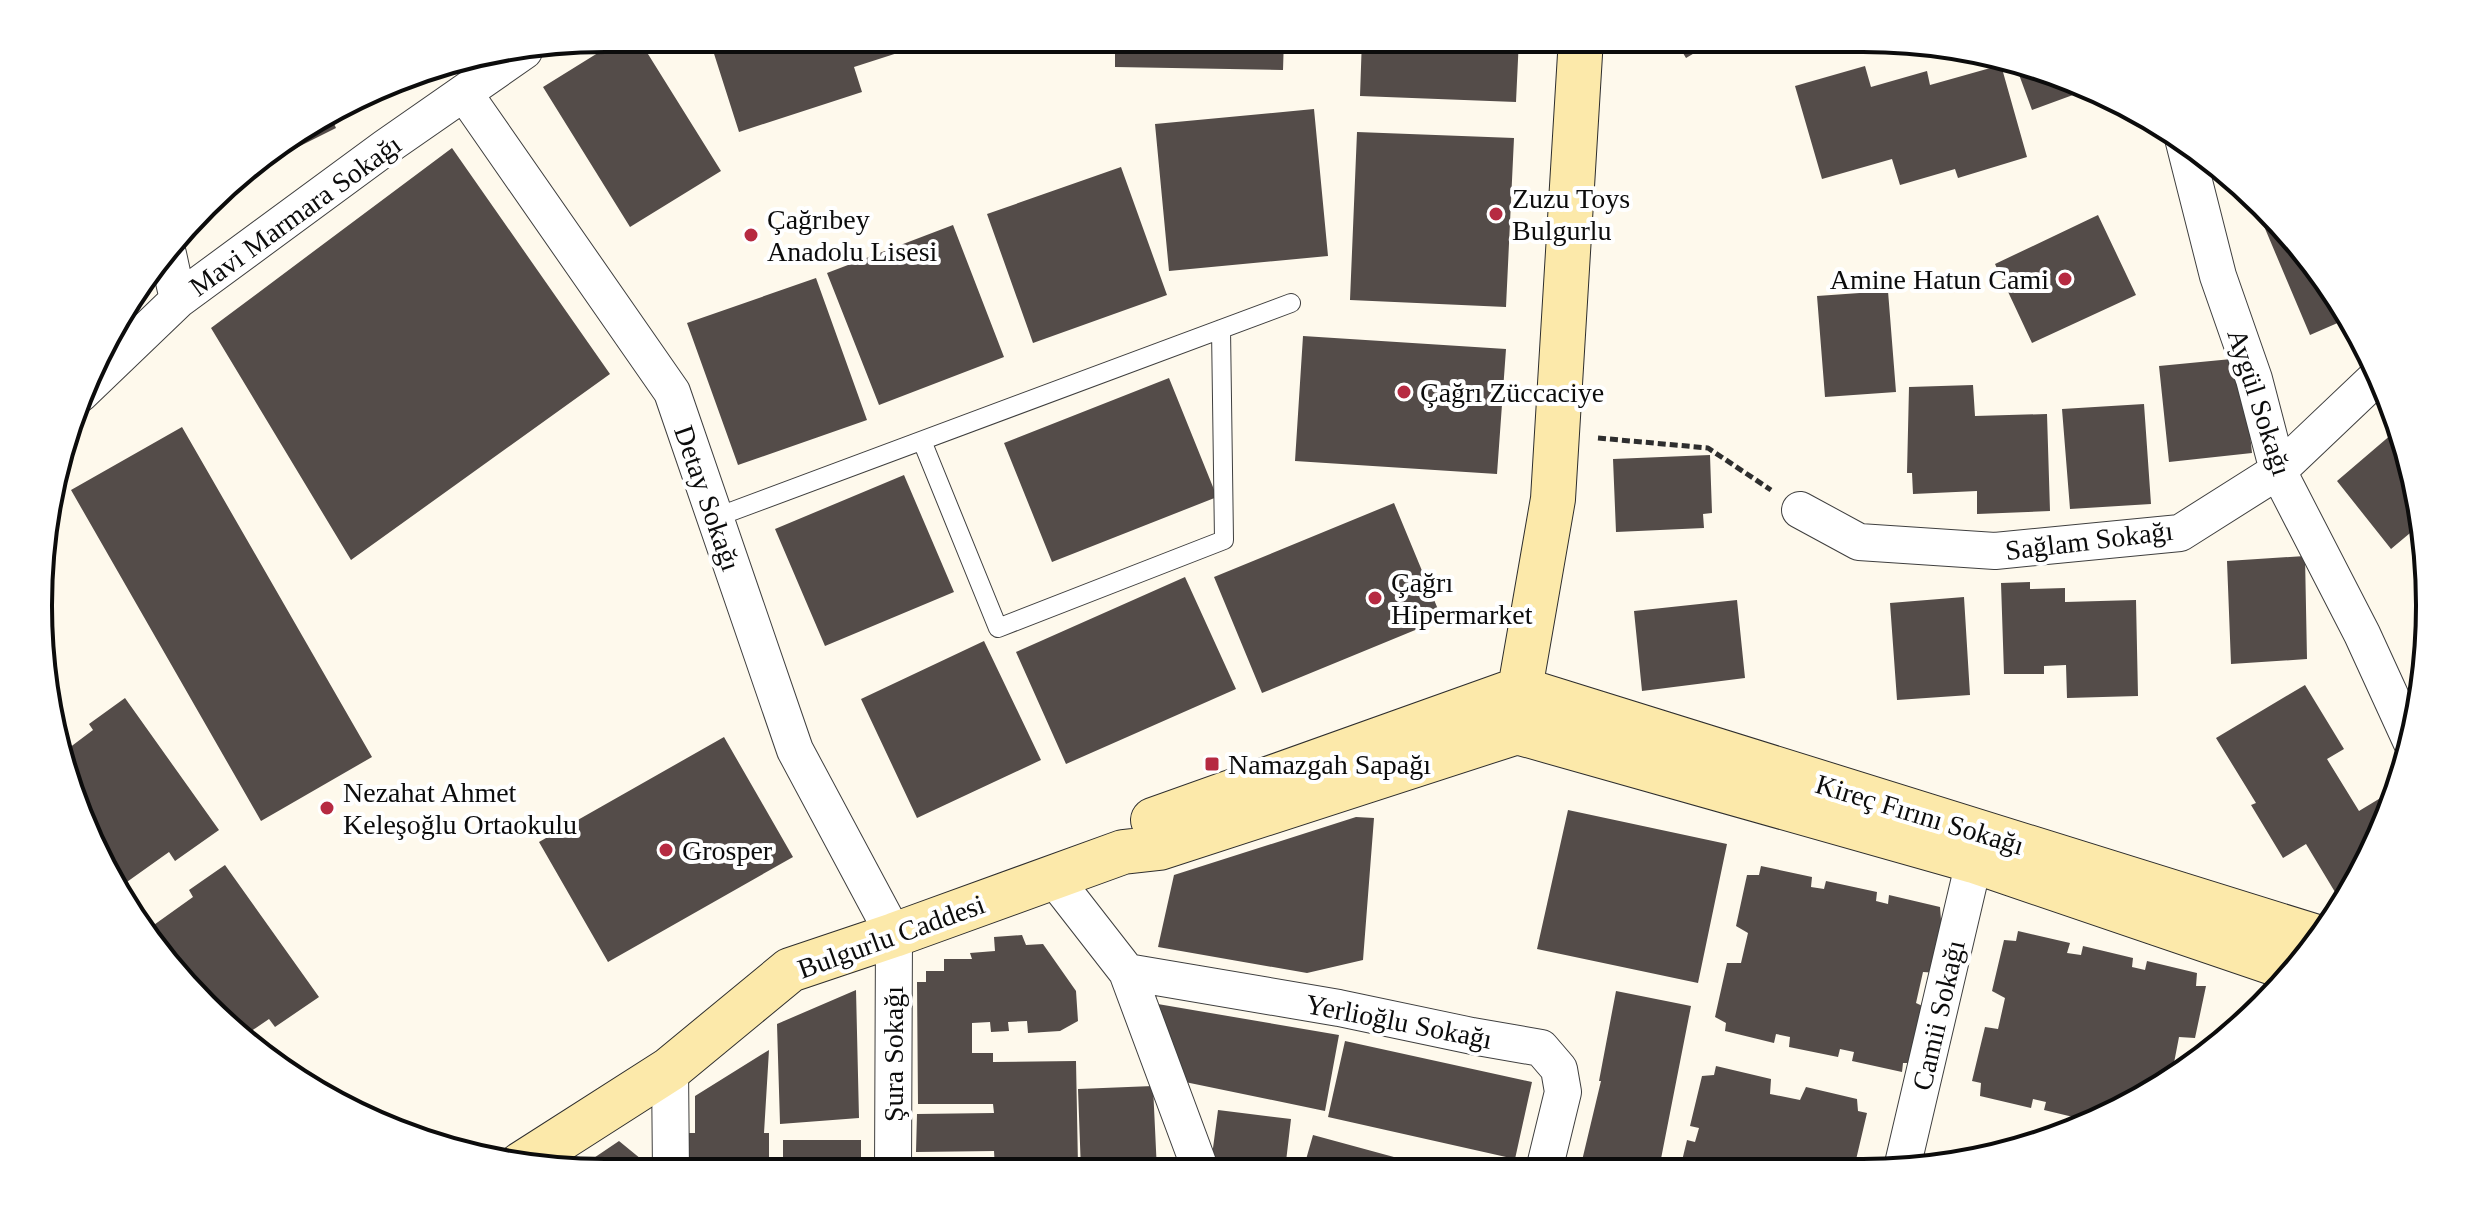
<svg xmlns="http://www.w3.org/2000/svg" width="2468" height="1211" font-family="Georgia,serif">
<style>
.building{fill:#544c49}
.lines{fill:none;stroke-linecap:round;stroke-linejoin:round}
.lane-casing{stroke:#3f3f3f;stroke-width:20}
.street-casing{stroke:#3f3f3f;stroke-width:38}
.secondary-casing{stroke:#2e2e2e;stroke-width:46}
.path{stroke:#2e2e2e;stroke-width:5;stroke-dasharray:8 4;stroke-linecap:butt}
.lane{stroke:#fff;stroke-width:18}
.street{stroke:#fff;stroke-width:36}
.secondary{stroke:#fce9aa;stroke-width:44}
.poi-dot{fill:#b62a41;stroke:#fff;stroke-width:3}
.labels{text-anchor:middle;stroke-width:8;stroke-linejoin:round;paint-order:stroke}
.poi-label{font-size:28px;fill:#0c0c0c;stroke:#fff;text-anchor:start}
.street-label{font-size:28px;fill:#0c0c0c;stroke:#fff}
.rim{fill:none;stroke:#0c0c0c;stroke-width:4}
</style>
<rect width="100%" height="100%" fill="#fef9ec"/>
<!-- building -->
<path class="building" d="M 622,38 L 638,38 L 721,171 L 630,227 L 543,87 Z
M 709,38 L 941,38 L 941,39 L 854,67 L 862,92 L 739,132 Z
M 1115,38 L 1284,38 L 1283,70 L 1115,67 Z
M 1362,38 L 1519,38 L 1516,102 L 1360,96 Z
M 1674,38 L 1720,38 L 1686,58 Z
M 2014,61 L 2080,81 L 2092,88 L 2032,110 Z
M 2001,65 L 2027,157 L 1958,178 L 1955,169 L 1900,185 L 1892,159 L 1822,179 L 1795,86 L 1865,66 L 1871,87 L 1927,71 L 1930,85 Z
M 1314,109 L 1328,256 L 1169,271 L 1155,124 Z
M 331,117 L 336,128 L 242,175 L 260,156 Z
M 1357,132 L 1514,138 L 1506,307 L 1350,300 Z
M 452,148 L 610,374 L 351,560 L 211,328 Z
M 1121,167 L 1167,295 L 1033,343 L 987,214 Z
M 2250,193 L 2264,205 L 2335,291 L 2349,318 L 2310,335 Z
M 2098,215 L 2136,295 L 2032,343 L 1995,264 Z
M 953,225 L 1004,357 L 879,405 L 827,273 Z
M 816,278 L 867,420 L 738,465 L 687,323 Z
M 1888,291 L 1896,392 L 1825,397 L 1817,296 Z
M 1303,336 L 1506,349 L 1497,474 L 1295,461 Z
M 2242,358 L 2252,453 L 2169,462 L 2159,366 Z
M 1169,378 L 1217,497 L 1052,562 L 1004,443 Z
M 1973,385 L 1975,416 L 2047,414 L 2050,511 L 1977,514 L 1977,491 L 1913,494 L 1912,473 L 1907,473 L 1909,387 Z
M 2144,404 L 2151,504 L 2070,509 L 2062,409 Z
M 182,427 L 372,757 L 261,821 L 71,490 Z
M 2399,428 L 2419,495 L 2422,523 L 2391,549 L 2337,481 Z
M 1710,455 L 1712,513 L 1703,514 L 1704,528 L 1616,532 L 1613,459 Z
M 904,475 L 954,592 L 825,646 L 775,529 Z
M 1394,503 L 1442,619 L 1262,693 L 1214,577 Z
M 2305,556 L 2307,659 L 2231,664 L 2227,561 Z
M 1185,577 L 1236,689 L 1066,764 L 1016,652 Z
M 2030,582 L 2030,589 L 2065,588 L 2065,602 L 2136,600 L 2138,696 L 2067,698 L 2066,665 L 2044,666 L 2044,674 L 2004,674 L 2001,583 Z
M 1964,597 L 1970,695 L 1897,700 L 1890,603 Z
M 1737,600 L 1745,678 L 1642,691 L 1634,611 Z
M 984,641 L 1041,760 L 917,818 L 861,699 Z
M 2305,685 L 2344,749 L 2327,759 L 2359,811 L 2397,788 L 2387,823 L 2341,902 L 2306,844 L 2283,858 L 2251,805 L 2256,803 L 2216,738 Z
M 125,698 L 219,830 L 175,861 L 169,852 L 117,889 L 97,857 L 65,751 L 93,730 L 89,724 Z
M 724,737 L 793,857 L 608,962 L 539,842 Z
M 1568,810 L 1727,844 L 1698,983 L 1537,949 Z
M 1356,817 L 1374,818 L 1363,960 L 1307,973 L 1158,947 L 1174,875 Z
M 225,865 L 319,997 L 275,1027 L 269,1019 L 241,1038 L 231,1032 L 156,951 L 144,932 L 193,897 L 189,890 Z
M 1761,866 L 1812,877 L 1811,887 L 1824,889 L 1826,881 L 1877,892 L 1876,901 L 1888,904 L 1889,895 L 1940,907 L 1941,920 L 1950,922 L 1939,973 L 1923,972 L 1916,1003 L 1929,1009 L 1916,1063 L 1903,1063 L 1902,1072 L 1852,1061 L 1854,1052 L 1840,1049 L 1838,1057 L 1789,1047 L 1790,1037 L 1776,1034 L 1774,1043 L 1725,1031 L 1726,1023 L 1715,1017 L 1727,963 L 1741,963 L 1748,933 L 1736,926 L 1747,875 L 1759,875 Z
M 2018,931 L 2070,943 L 2067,953 L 2081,955 L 2083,946 L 2133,958 L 2132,967 L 2145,970 L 2147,961 L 2197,973 L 2196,986 L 2206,986 L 2195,1038 L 2179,1037 L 2173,1068 L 2180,1072 L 2105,1115 L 2096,1113 L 2094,1122 L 2044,1110 L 2046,1102 L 2033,1099 L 2031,1108 L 1980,1096 L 1981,1083 L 1972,1081 L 1985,1027 L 1998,1029 L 2005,998 L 1992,991 L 2004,940 L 2016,941 Z
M 1022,935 L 1026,945 L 1043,944 L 1076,991 L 1078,1021 L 1060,1031 L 1028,1033 L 1027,1021 L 1008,1022 L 1009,1031 L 991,1032 L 990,1022 L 972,1023 L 972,1053 L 993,1053 L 993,1062 L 1076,1061 L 1078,1166 L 995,1168 L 994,1151 L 916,1152 L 917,1114 L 994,1113 L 993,1104 L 918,1104 L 917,982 L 926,982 L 926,971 L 944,971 L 944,959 L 972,959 L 970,953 L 995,951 L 994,937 Z
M 856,990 L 859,1118 L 780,1124 L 777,1024 Z
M 1616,991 L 1691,1006 L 1659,1169 L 1580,1169 L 1601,1081 L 1599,1081 Z
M 1146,1002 L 1339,1035 L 1325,1111 L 1185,1082 Z
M 1345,1041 L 1532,1082 L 1515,1159 L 1328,1117 Z
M 769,1050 L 764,1133 L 769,1133 L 769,1172 L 687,1173 L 686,1133 L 695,1133 L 695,1096 Z
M 1716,1066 L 1771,1079 L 1770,1094 L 1800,1100 L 1806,1087 L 1857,1099 L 1858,1111 L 1867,1113 L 1855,1164 L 1846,1162 L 1845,1168 L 1680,1169 L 1687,1140 L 1695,1142 L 1699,1128 L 1690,1126 L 1702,1076 L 1714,1075 Z
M 1153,1086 L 1157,1171 L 1081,1171 L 1078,1089 Z
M 1218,1110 L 1291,1119 L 1285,1170 L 1210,1171 Z
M 1313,1135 L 1438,1169 L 1438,1170 L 1303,1170 Z
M 783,1140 L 861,1140 L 861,1172 L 783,1172 Z
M 619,1141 L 641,1159 L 642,1173 L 576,1170 Z"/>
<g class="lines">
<defs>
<path id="lane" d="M 922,441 L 998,628 L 1224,540 L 1221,329
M 714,518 L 1291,303"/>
<path id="street" d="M 464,93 L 672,392 L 795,750 L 894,935 L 893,1172
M 2183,138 L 2218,276 L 2254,379 L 2278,471 L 2362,634 L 2411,741
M 168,254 L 178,300
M 80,394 L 178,300 L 386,147 L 524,51
M 1800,510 L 1859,542 L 1995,551 L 2180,533 L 2278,471 L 2379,375
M 1053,877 L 1127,972 L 1201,1171
M 1127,972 L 1339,1008 L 1472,1036 L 1541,1048 L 1559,1069 L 1563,1092 L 1544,1170
M 670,1069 L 671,1173
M 1902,1168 L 1974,861"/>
<path id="secondary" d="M 1520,689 L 2320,938
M 1518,720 L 1520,689 L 1553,499 L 1581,38
M 1517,732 L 1974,861 L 2294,970
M 1153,820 L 1520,689
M 520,1165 L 670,1069 L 790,970 L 894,935 L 1123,852 L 1159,848 L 1517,732"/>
</defs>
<!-- lane casing -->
<use href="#lane" class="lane-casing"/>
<!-- street casing -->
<use href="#street" class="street-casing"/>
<!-- secondary casing -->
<use href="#secondary" class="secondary-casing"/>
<!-- path -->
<path class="path" d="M 1598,438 L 1708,448 L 1771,490"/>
<!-- lane -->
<use href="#lane" class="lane"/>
<!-- street -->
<use href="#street" class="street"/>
<!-- secondary -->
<use href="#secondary" class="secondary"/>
</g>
<!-- markers -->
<g class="poi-dot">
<circle cx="1496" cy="214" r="8"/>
<circle cx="751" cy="235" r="8"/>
<circle cx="2065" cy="279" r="8"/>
<circle cx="1404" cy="392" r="8"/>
<circle cx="1375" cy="598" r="8"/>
<rect x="1204" y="756" width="16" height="16" rx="4"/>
<circle cx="327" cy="808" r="8"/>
<circle cx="666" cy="850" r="8"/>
</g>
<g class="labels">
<!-- poi labels -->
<g class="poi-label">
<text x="1512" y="208">Zuzu Toys<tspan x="1512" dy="32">Bulgurlu</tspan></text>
<text x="767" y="229">Çağrıbey<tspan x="767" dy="32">Anadolu Lisesi</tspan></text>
<text x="2049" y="289" text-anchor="end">Amine Hatun Cami</text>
<text x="1420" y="402">Çağrı Züccaciye</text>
<text x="1391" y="592">Çağrı<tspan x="1391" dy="32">Hipermarket</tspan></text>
<text x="1228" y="774">Namazgah Sapağı</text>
<text x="343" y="802">Nezahat Ahmet<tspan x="343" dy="32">Keleşoğlu Ortaokulu</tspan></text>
<text x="682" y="860">Grosper</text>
</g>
<!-- street labels -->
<g class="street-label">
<text transform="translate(295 215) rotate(-36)" y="10">Mavi Marmara Sokağı</text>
<text transform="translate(2260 402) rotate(72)" y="10">Aygül Sokağı</text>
<text transform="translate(708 498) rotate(71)" y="10">Detay Sokağı</text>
<text transform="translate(2089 540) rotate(-7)" y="10">Sağlam Sokağı</text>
<text transform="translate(1920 814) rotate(17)" y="10">Kireç Fırını Sokağı</text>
<text transform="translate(891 936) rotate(-20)" y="10">Bulgurlu Caddesi</text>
<text transform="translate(1938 1015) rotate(-77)" y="10">Camii Sokağı</text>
<text transform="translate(1399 1021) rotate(11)" y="10">Yerlioğlu Sokağı</text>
<text transform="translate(893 1054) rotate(-90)" y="10">Şura Sokağı</text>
</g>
</g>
<!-- crop -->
<path d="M0 0H2468V1211H0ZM605 52H1863A553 553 0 0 1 2416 605V606A553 553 0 0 1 1863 1159H605A553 553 0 0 1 52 606V605A553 553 0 0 1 605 52Z" fill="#fff" fill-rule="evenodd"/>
<path class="rim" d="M605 52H1863A553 553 0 0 1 2416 605V606A553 553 0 0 1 1863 1159H605A553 553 0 0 1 52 606V605A553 553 0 0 1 605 52Z"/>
</svg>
